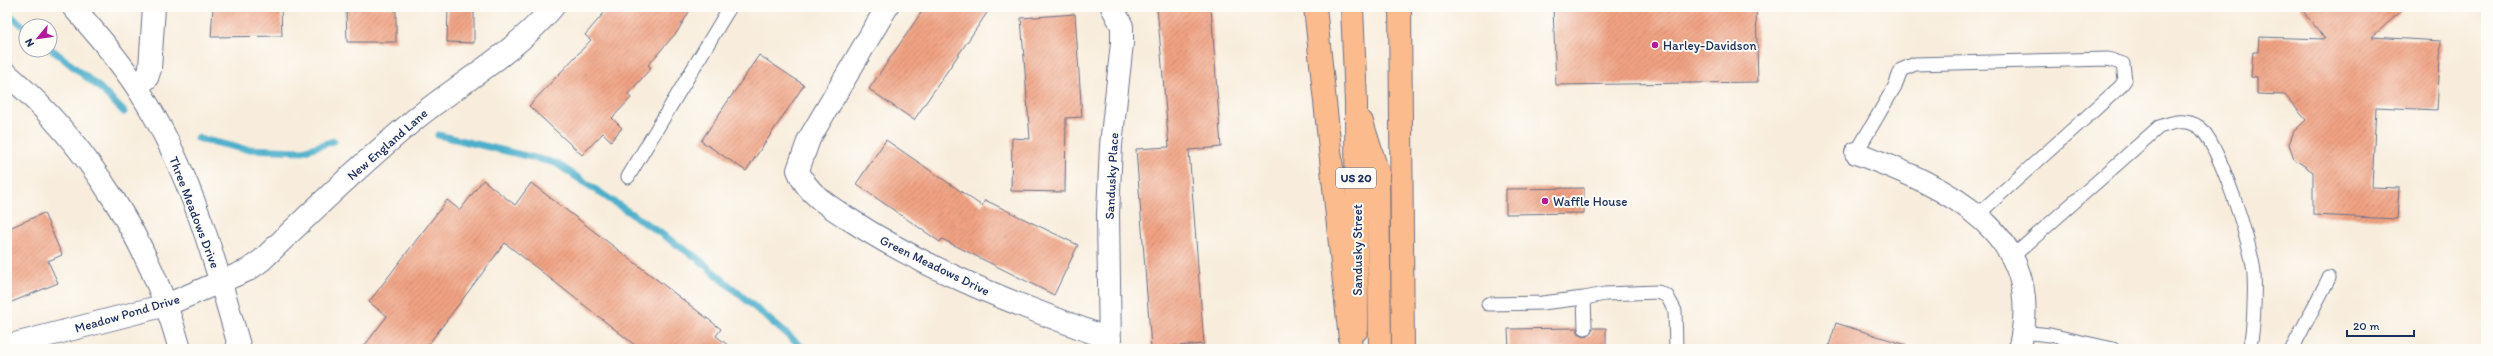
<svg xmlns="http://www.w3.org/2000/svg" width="2493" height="356" font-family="Itim,sans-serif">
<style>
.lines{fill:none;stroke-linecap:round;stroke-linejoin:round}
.stream{stroke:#4cafcb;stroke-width:7}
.building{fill:url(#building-hatch)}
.service-casing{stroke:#68728a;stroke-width:15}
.minor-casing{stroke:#68728a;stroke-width:24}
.primary-casing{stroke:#68728a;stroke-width:24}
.motorway-casing{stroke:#68728a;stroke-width:24}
.service{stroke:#fff;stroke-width:13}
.minor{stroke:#fff;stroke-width:22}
.primary{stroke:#fbbb8c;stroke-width:22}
.motorway{stroke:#fbbb8c;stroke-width:22}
.poi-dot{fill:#b5179e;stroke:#fdfcf7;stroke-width:1.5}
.labels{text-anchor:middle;stroke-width:4;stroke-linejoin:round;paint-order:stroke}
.shield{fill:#fdfcf7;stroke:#5f6c8c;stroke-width:1}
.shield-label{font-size:12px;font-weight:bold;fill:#1b2f5e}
.poi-label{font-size:13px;fill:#1b2f5e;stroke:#fdfcf7;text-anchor:start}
.street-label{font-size:13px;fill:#1b2f5e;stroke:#fdfcf7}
</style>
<defs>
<pattern id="building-hatch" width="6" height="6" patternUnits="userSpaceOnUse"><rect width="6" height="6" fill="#f1a383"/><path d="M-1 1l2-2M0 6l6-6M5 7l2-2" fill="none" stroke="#c2856e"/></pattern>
</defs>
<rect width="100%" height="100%" fill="#fdfcf7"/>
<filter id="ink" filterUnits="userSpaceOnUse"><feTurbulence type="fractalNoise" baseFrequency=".025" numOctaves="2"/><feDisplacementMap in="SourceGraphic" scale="8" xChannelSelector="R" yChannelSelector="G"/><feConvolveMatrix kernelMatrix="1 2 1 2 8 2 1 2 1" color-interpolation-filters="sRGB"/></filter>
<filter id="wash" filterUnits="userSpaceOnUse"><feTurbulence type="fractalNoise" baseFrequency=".012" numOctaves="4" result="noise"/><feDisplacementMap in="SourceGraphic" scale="16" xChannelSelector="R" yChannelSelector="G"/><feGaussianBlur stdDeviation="0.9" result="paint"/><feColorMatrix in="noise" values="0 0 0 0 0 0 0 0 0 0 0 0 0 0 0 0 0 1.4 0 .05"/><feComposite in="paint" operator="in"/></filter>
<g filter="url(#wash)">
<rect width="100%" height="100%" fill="#f8eddc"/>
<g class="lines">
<!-- stream -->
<path class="stream" d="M 7,13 L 26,28
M 50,48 L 100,88 L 124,112
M 438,135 L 556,163 L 697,258 L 804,349
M 197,138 L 244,149 L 303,151 L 334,141"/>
</g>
<g id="blocks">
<!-- building -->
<path class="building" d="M 213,7 L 281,7 L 282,36 L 211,37 Z
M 346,7 L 396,7 L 396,42 L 347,42 Z
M 448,7 L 474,7 L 474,43 L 447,42 Z
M 609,7 L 692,7 L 677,32 L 648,65 L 651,68 L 628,94 L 631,98 L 612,118 L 622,128 L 611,141 L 603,133 L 582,155 L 529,106 L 591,40 L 585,35 Z
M 925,7 L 991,7 L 914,120 L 869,89 Z
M 1157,7 L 1211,7 L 1221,147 L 1189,150 L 1204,344 L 1151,348 L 1136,149 L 1169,147 Z
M 1553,7 L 1756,7 L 1758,82 L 1556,85 Z
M 2300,7 L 2406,7 L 2372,37 L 2441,41 L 2437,110 L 2376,107 L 2372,187 L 2399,188 L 2397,219 L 2313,215 L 2313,172 L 2294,159 L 2289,144 L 2294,131 L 2306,120 L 2285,95 L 2257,94 L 2257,78 L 2251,77 L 2253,52 L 2258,52 L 2259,37 L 2325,39 Z
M 1075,14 L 1082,117 L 1066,118 L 1065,192 L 1011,191 L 1012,138 L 1030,139 L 1021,18 Z
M 759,55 L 804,85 L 746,171 L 701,141 Z
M 886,140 L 982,206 L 985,200 L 1078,245 L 1054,295 L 942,239 L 940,242 L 856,184 Z
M 483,180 L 515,205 L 531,183 L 721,329 L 716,336 L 733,349 L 640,349 L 505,243 L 425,349 L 362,349 L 387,316 L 369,302 L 447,200 L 460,210 Z
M 1584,188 L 1584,213 L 1506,214 L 1506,189 Z
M 44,213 L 62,255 L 48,261 L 58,283 L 7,304 L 7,229 Z
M 1836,323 L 1906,345 L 1906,349 L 1828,349 Z
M 1577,328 L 1578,333 L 1585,336 L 1590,335 L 1593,328 L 1606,328 L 1606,349 L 1509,349 L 1508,329 Z"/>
</g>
</g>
<g filter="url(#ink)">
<use href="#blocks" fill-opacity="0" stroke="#68728a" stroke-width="1"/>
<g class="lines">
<defs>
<path id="service" d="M 1856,153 L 1895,86 L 1901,70 L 1915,64 L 2108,59 L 2123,64 L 2125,80 L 2120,87 L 1977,215
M 628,177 L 730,7
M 2012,257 L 2159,127 C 2173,122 2186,118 2199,127 C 2218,140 2253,249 2254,274 C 2255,291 2254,333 2249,349
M 1584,298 L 1605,294 L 1658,292 L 1667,296 L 1675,311 L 1676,349
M 1488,304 L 1542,303 L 1584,298 L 1585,328
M 2023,332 L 2050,335 L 2113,349
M 2292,349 L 2329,278"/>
<path id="minor" d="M 73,7 C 99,36 125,67 145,100 C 192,177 216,264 240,349
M 887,7 L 809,139 L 798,170 C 806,193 830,207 849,219 C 930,272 1020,306 1110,339
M 7,74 C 89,145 151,244 180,349
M 137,87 L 147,78 L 150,69 L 154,7
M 1856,153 C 1945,186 2050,233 2019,349
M 7,346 L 166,305 L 248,270 L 262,260 C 313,210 364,161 419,116 C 466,79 513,54 553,7
M 1110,349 L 1108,214 L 1111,145 L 1122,43 L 1122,26 L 1112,7"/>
<path id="primary" d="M 1352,7 L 1356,102 L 1357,330
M 1400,7 L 1403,349
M 1362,122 L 1378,173 L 1380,349"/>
<path id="motorway" d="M 1315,7 L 1351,349"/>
</defs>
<!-- service casing -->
<use href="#service" class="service-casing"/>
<!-- minor casing -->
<use href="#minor" class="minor-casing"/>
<!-- primary casing -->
<use href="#primary" class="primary-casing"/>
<!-- motorway casing -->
<use href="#motorway" class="motorway-casing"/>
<!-- service -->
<use href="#service" class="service"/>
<!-- minor -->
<use href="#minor" class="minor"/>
<!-- primary -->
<use href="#primary" class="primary"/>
<!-- motorway -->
<use href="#motorway" class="motorway"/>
</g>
</g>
<!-- markers -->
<g class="poi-dot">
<circle cx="1655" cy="45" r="4"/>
<circle cx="1545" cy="201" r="4"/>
</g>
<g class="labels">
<!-- shield labels -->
<rect class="shield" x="1336" y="168" width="40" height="20" rx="3"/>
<g class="shield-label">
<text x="1356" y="182">US 20</text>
</g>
<!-- poi labels -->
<g class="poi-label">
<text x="1663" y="50">Harley-Davidson</text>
<text x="1553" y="206">Waffle House</text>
</g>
<!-- street labels -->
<g class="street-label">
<text transform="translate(387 144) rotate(-41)" y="5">New England Lane</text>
<text transform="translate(1111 176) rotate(-87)" y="5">Sandusky Place</text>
<text transform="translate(195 212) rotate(69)" y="5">Three Meadows Drive</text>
<text transform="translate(1357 250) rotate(-90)" y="5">Sandusky Street</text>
<text transform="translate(935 265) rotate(26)" y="5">Green Meadows Drive</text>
<text transform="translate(127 313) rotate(-16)" y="5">Meadow Pond Drive</text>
</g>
</g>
<!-- margin -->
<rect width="2493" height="356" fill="none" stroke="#fdfcf7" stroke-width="24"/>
<!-- north arrow -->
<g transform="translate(38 38) rotate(241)"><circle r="19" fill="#fdfcf7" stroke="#a3aaba"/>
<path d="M0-3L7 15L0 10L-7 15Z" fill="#b5179e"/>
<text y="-6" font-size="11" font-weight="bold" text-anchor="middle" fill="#1b2f5e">N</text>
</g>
<!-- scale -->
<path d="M2347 330v6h67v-6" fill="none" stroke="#1b2f5e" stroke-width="2"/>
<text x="2353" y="330" font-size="12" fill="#1b2f5e" stroke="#fdfcf7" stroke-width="3" paint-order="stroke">20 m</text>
</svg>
